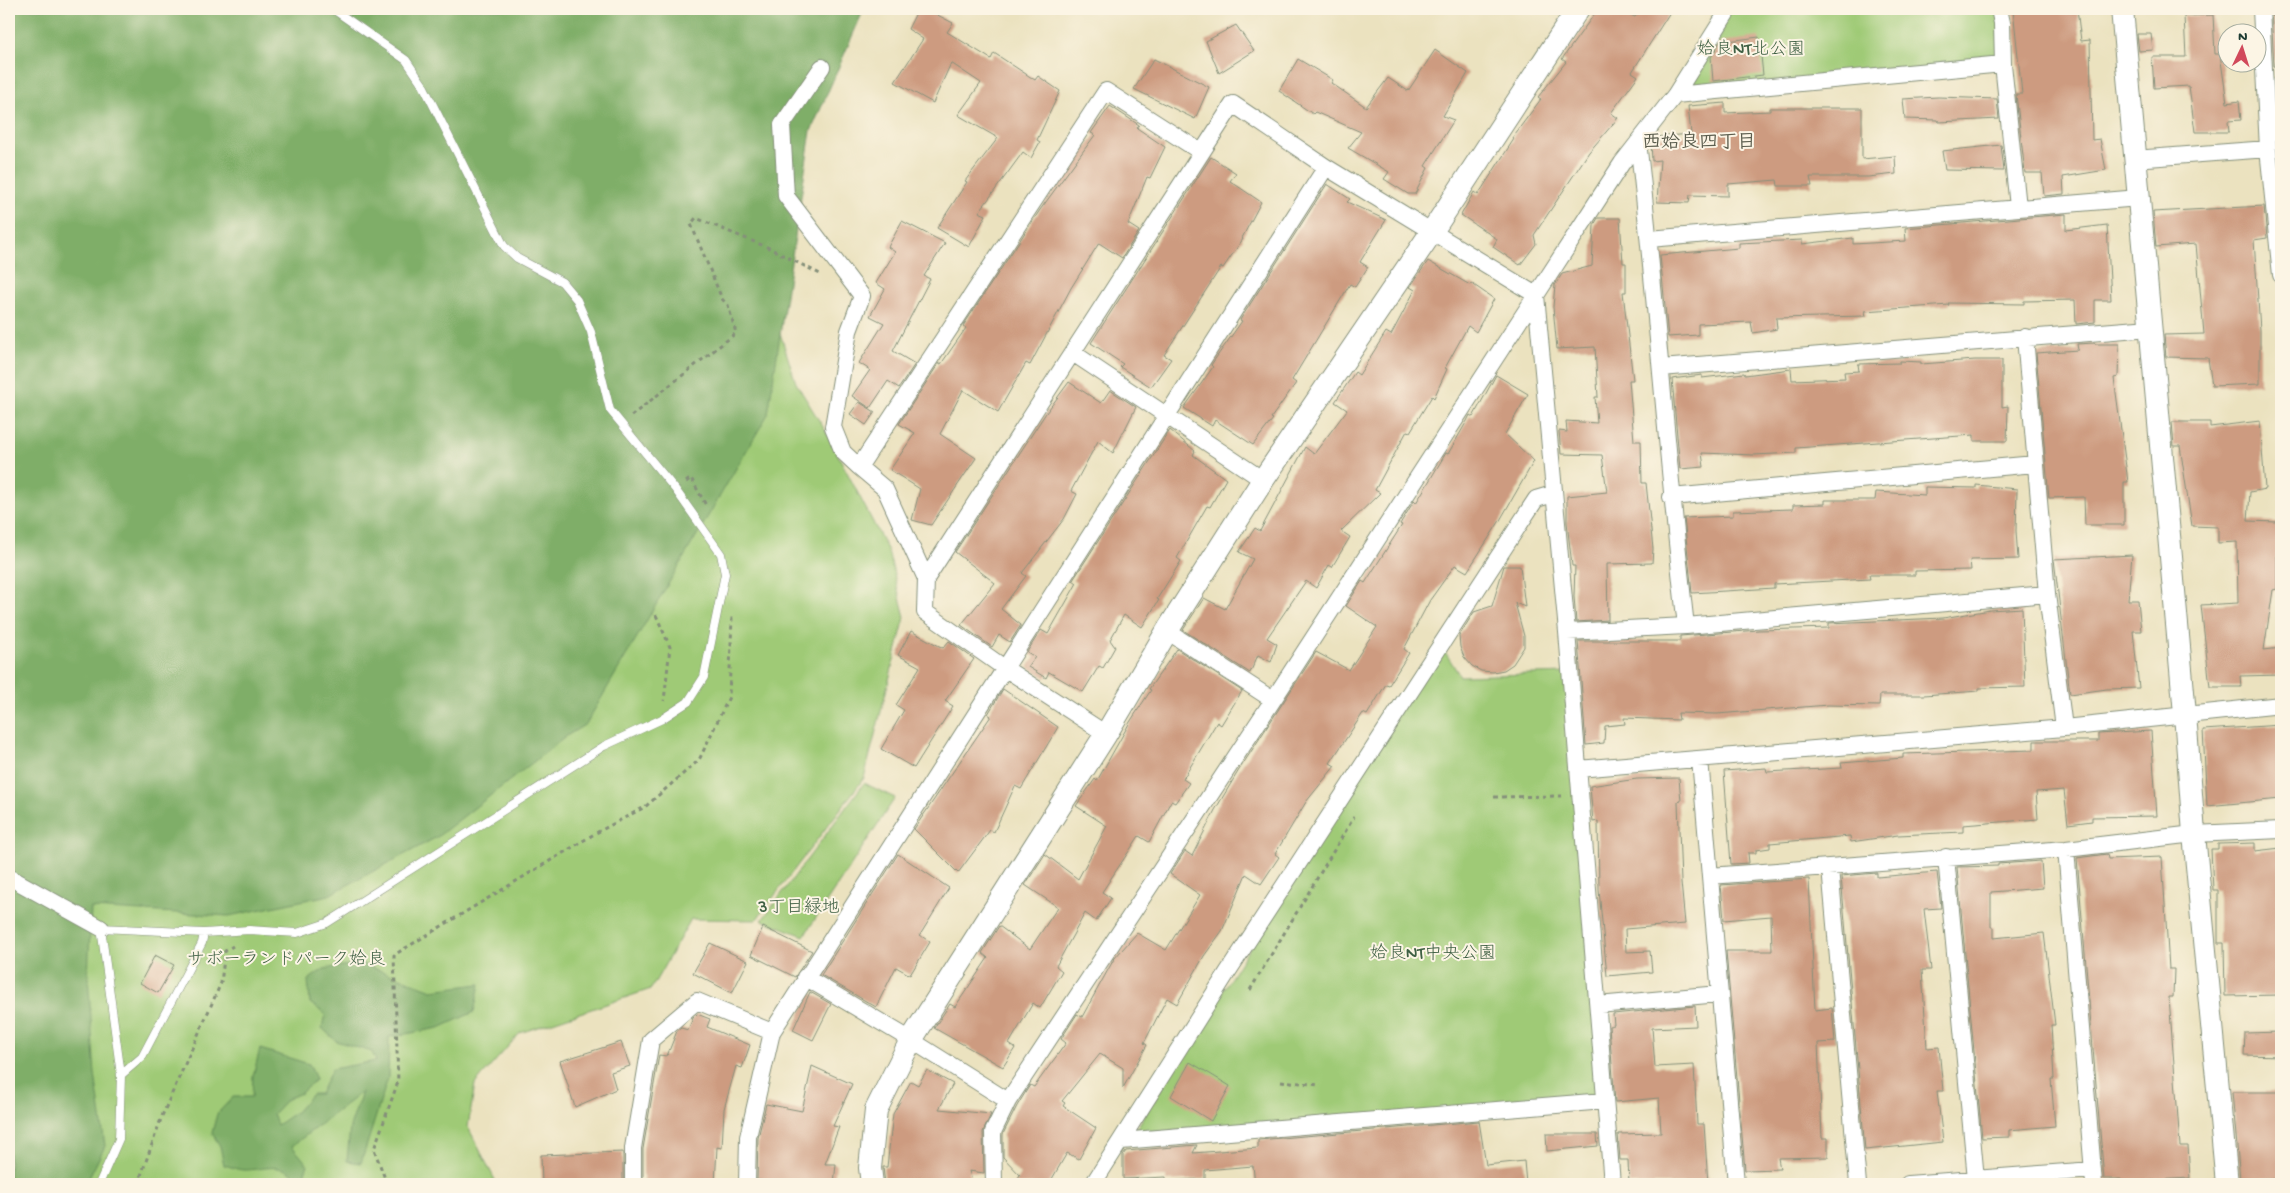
<svg xmlns="http://www.w3.org/2000/svg" width="2290" height="1193" font-family="'Gochi Hand','Klee One',sans-serif">
<style>
.green{fill:#9fca76;stroke:#5f8455}
.forest{fill:#7fae67;stroke:#4f764e}
.building{fill:#cd9b80}
.lines{fill:none;stroke-linecap:round;stroke-linejoin:round}
.lane-casing{stroke:#85907a;stroke-width:9}
.street-casing{stroke:#85907a;stroke-width:18}
.secondary-casing{stroke:#85907a;stroke-width:24}
.path{stroke:#85907a;stroke-width:3;stroke-dasharray:4 4;stroke-linecap:butt}
.lane{stroke:#fff;stroke-width:8}
.street{stroke:#fff;stroke-width:16}
.secondary{stroke:#fff;stroke-width:22}
.labels{text-anchor:middle;stroke-width:4;stroke-linejoin:round;paint-order:stroke}
.park-label{font-size:18px;fill:#3f6044;stroke:#fcf5e5}
.neighbourhood-label{font-size:19px;font-weight:bold;fill:#5c5e4f;stroke:#fcf5e5}
</style>
<rect width="100%" height="100%" fill="#fcf5e5"/>
<filter id="ink" filterUnits="userSpaceOnUse"><feTurbulence type="fractalNoise" baseFrequency=".02" numOctaves="2"/><feDisplacementMap in="SourceGraphic" scale="10" xChannelSelector="R" yChannelSelector="G"/><feConvolveMatrix kernelMatrix="1 2 1 2 8 2 1 2 1" color-interpolation-filters="sRGB"/></filter>
<filter id="wash" filterUnits="userSpaceOnUse"><feTurbulence type="fractalNoise" baseFrequency=".0096" numOctaves="4" result="noise"/><feDisplacementMap in="SourceGraphic" scale="20" xChannelSelector="R" yChannelSelector="G"/><feGaussianBlur stdDeviation="1.12" result="paint"/><feColorMatrix in="noise" values="0 0 0 0 0 0 0 0 0 0 0 0 0 0 0 0 0 1.4 0 .05"/><feComposite in="paint" operator="in"/></filter>
<g filter="url(#wash)">
<rect width="100%" height="100%" fill="#ebe2bf"/>
<!-- green -->
<path class="green" d="M 1729,9 L 1999,9 L 2003,64 L 1675,95 Z
M 773,311 L 796,383 L 825,430 L 888,551 L 905,617 L 864,778 L 756,920 L 691,919 L 651,989 L 520,1033 L 475,1084 L 468,1127 L 497,1184 L 9,1184 L 9,784 Z
M 1440,644 L 1460,676 L 1570,673 L 1604,1101 L 1133,1134 Z
M 864,783 L 895,798 L 804,936 L 762,920 Z"/>
<!-- forest -->
<path class="forest" d="M 9,9 L 864,9 L 811,131 L 768,414 L 586,724 L 568,735 L 437,837 L 329,895 L 229,916 L 91,908 L 88,977 L 95,1074 L 105,1146 L 86,1184 L 9,1184 Z
M 360,963 L 432,990 L 480,984 L 474,1012 L 439,1028 L 389,1037 L 388,1078 L 361,1163 L 347,1161 L 350,1127 L 362,1092 L 292,1146 L 308,1165 L 300,1184 L 289,1184 L 294,1175 C 279,1162 262,1170 244,1170 C 237,1170 230,1166 224,1165 L 220,1146 L 212,1133 L 217,1114 L 233,1097 L 252,1097 L 253,1076 L 260,1049 L 309,1064 L 316,1079 L 301,1093 L 287,1099 L 273,1114 L 277,1125 L 296,1112 L 312,1094 L 320,1094 L 332,1069 L 376,1061 L 372,1052 L 336,1041 L 322,1028 L 325,1014 L 310,1003 L 308,980 L 324,969 Z"/>
<g id="blocks">
<!-- building -->
<path class="building" d="M 918,9 L 926,9 L 953,23 L 947,32 L 991,59 L 994,53 L 1035,80 L 1038,76 L 1060,91 L 1037,140 L 1040,142 L 1031,158 L 1023,152 L 979,212 L 986,215 L 969,247 L 937,228 L 967,182 L 965,181 L 998,138 L 958,115 L 981,83 L 951,63 L 933,103 L 895,82 L 923,39 L 908,29 Z
M 1598,9 L 1618,9 L 1635,17 L 1642,9 L 1672,9 L 1632,72 L 1638,76 L 1611,113 L 1618,118 L 1589,152 L 1534,235 L 1536,244 L 1520,265 L 1493,247 L 1497,239 L 1461,215 L 1474,192 L 1478,195 L 1514,139 L 1512,138 L 1541,99 L 1538,97 L 1566,62 L 1562,59 Z
M 2013,9 L 2077,9 L 2081,41 L 2090,40 L 2092,140 L 2100,139 L 2106,170 L 2063,177 L 2064,194 L 2044,196 L 2042,173 L 2025,173 L 2016,94 L 2022,94 Z
M 2271,9 L 2281,9 L 2281,68 L 2274,66 Z
M 2213,15 L 2215,54 L 2220,54 L 2227,103 L 2239,101 L 2241,120 L 2228,121 L 2229,132 L 2195,132 L 2189,86 L 2154,88 L 2152,57 L 2186,57 L 2184,16 Z
M 1236,25 L 1254,51 L 1219,73 L 1206,41 Z
M 2137,34 L 2151,34 L 2153,50 L 2139,51 Z
M 1759,37 L 1763,75 L 1713,81 L 1711,57 L 1720,42 Z
M 1435,50 L 1468,73 L 1443,116 L 1454,120 L 1425,166 L 1428,168 L 1415,194 L 1408,194 L 1384,179 L 1389,172 L 1348,148 L 1361,132 L 1315,112 L 1313,114 L 1279,91 L 1298,59 L 1333,80 L 1331,83 L 1366,107 L 1388,78 L 1408,91 Z
M 1154,59 L 1209,87 L 1195,119 L 1134,89 Z
M 1938,97 L 1997,99 L 1999,119 L 1939,122 L 1938,120 L 1905,119 L 1903,99 Z
M 1725,103 L 1725,113 L 1770,111 L 1770,108 L 1862,108 L 1862,159 L 1895,156 L 1896,174 L 1868,177 L 1810,177 L 1812,186 L 1778,186 L 1777,180 L 1728,184 L 1728,196 L 1690,195 L 1689,203 L 1657,202 L 1660,160 L 1652,161 L 1651,142 L 1655,137 L 1691,134 L 1688,106 Z
M 1110,106 L 1139,125 L 1137,128 L 1165,147 L 1150,178 L 1147,177 L 1128,224 L 1139,231 L 1122,258 L 1099,243 L 1071,288 L 1030,365 L 1026,363 L 998,412 L 963,390 L 940,434 L 976,458 L 931,525 L 912,520 L 920,489 L 890,470 L 915,433 L 899,424 L 939,363 L 941,364 L 966,328 L 963,326 L 1040,210 L 1095,135 L 1091,133 Z
M 2001,145 L 2004,171 L 1945,170 L 1942,151 Z
M 1211,157 L 1236,173 L 1230,181 L 1261,202 L 1242,238 L 1243,239 L 1223,268 L 1221,267 L 1164,355 L 1171,359 L 1151,387 L 1120,367 L 1123,364 L 1091,343 Z
M 1327,184 L 1350,199 L 1347,202 L 1386,220 L 1360,262 L 1368,267 L 1355,287 L 1350,284 L 1292,380 L 1296,383 L 1271,418 L 1273,419 L 1253,445 L 1215,420 L 1212,426 L 1184,408 L 1213,367 L 1211,365 L 1242,321 L 1240,320 Z
M 2264,206 L 2267,238 L 2254,240 L 2260,330 L 2260,384 L 2212,386 L 2208,358 L 2166,357 L 2164,335 L 2204,334 L 2196,244 L 2156,247 L 2153,212 Z
M 2066,214 L 2066,230 L 2107,225 L 2111,300 L 2095,300 L 2095,322 L 2076,324 L 2075,300 L 2024,301 L 2024,304 L 1948,303 L 1949,305 L 1865,311 L 1866,316 L 1776,318 L 1777,329 L 1753,333 L 1751,322 L 1698,324 L 1698,335 L 1668,337 L 1660,255 L 1739,248 L 1739,243 L 1802,240 L 1802,244 L 1853,238 L 1853,244 L 1906,241 L 1905,228 Z
M 1598,218 L 1620,218 L 1623,263 L 1626,263 L 1626,292 L 1623,292 L 1633,380 L 1629,380 L 1634,441 L 1641,441 L 1642,483 L 1646,483 L 1653,549 L 1652,563 L 1607,564 L 1608,620 L 1576,622 L 1574,596 L 1575,566 L 1572,566 L 1567,522 L 1567,496 L 1607,492 L 1602,455 L 1561,454 L 1559,431 L 1567,432 L 1566,421 L 1597,423 L 1595,397 L 1598,397 L 1595,347 L 1557,349 L 1553,307 L 1555,285 L 1562,274 L 1592,266 L 1594,225 Z
M 902,221 L 945,243 L 924,276 L 930,279 L 893,351 L 915,364 L 899,388 L 888,381 L 870,408 L 852,396 L 870,370 L 859,363 L 884,323 L 870,316 L 885,289 L 876,283 L 895,252 L 888,247 Z
M 1428,261 L 1470,285 L 1471,283 L 1494,299 L 1476,332 L 1468,326 L 1445,368 L 1447,369 L 1434,398 L 1432,396 L 1410,432 L 1407,431 L 1375,490 L 1380,493 L 1341,531 L 1350,537 L 1332,567 L 1329,565 L 1316,588 L 1306,581 L 1267,638 L 1277,644 L 1271,662 L 1258,655 L 1250,673 L 1183,630 L 1204,598 L 1225,609 L 1253,559 L 1239,552 L 1255,528 L 1260,531 L 1305,447 L 1314,454 L 1347,410 L 1335,402 L 1355,372 L 1359,375 L 1386,332 L 1391,335 L 1415,290 L 1410,287 Z
M 2095,343 L 2095,344 L 2119,344 L 2118,377 L 2114,378 L 2128,482 L 2124,482 L 2124,525 L 2085,525 L 2084,497 L 2049,498 L 2036,353 L 2078,350 L 2077,344 Z
M 1975,360 L 2002,360 L 2002,407 L 2008,406 L 2007,441 L 1974,441 L 1974,435 L 1796,448 L 1796,453 L 1754,455 L 1702,453 L 1704,467 L 1680,469 L 1672,379 L 1702,375 L 1702,378 L 1744,373 L 1745,375 L 1791,369 L 1792,380 L 1845,378 L 1844,372 L 1859,371 L 1858,364 L 1900,363 L 1900,361 L 1921,362 L 1921,364 Z
M 1496,375 L 1528,394 L 1505,434 L 1534,461 L 1499,522 L 1467,572 L 1455,565 L 1430,600 L 1404,649 L 1409,653 L 1389,685 L 1386,684 L 1367,715 L 1363,713 L 1330,763 L 1335,766 L 1306,802 L 1275,854 L 1279,857 L 1261,884 L 1246,874 L 1222,931 L 1204,956 L 1177,1004 L 1167,998 L 1144,1043 L 1147,1045 L 1123,1088 L 1123,1068 L 1100,1054 L 1062,1101 L 1065,1103 L 1063,1106 L 1096,1128 L 1079,1159 L 1067,1153 L 1049,1184 L 1014,1184 L 1020,1175 L 1003,1157 L 1003,1134 L 1017,1106 L 1030,1085 L 1034,1087 L 1066,1043 L 1061,1039 L 1077,1014 L 1082,1017 L 1114,959 L 1137,933 L 1166,950 L 1200,895 L 1170,874 L 1185,851 L 1192,856 L 1215,810 L 1239,770 L 1316,652 L 1349,670 L 1377,627 L 1346,606 L 1362,581 L 1365,583 L 1402,525 L 1400,524 L 1414,501 L 1416,503 L 1446,453 L 1448,454 L 1467,421 L 1470,415 L 1473,417 Z
M 1069,382 L 1101,403 L 1110,390 L 1136,407 L 1113,453 L 1098,441 L 1071,491 L 1077,494 L 1064,519 L 1022,573 L 1026,576 L 1001,609 L 1021,625 L 1010,642 L 999,635 L 992,647 L 961,625 L 995,583 L 955,552 L 1046,413 Z
M 859,402 L 875,412 L 866,425 L 850,414 Z
M 2260,421 L 2265,489 L 2250,492 L 2248,521 L 2277,522 L 2279,553 L 2277,553 L 2277,589 L 2273,590 L 2264,650 L 2281,648 L 2281,675 L 2240,676 L 2241,687 L 2210,687 L 2201,605 L 2238,603 L 2237,542 L 2218,543 L 2218,527 L 2192,526 L 2180,446 L 2174,446 L 2172,422 L 2210,422 L 2210,427 Z
M 1170,430 L 1195,451 L 1193,455 L 1226,479 L 1210,507 L 1207,506 L 1177,558 L 1181,561 L 1157,599 L 1159,600 L 1142,627 L 1124,615 L 1110,640 L 1115,647 L 1103,668 L 1099,666 L 1083,692 L 1049,672 L 1046,678 L 1028,667 L 1035,657 L 1027,652 L 1041,630 L 1048,634 L 1077,583 L 1073,580 Z
M 1976,485 L 2017,489 L 2016,531 L 2018,559 L 1970,560 L 1971,570 L 1915,571 L 1915,575 L 1869,575 L 1870,579 L 1774,584 L 1774,588 L 1692,593 L 1684,518 L 1733,516 L 1733,511 L 1793,509 L 1793,505 L 1825,504 L 1825,500 L 1875,500 L 1876,492 L 1925,495 L 1925,487 L 1976,488 Z
M 2132,555 L 2128,600 L 2138,600 L 2141,631 L 2133,631 L 2139,688 L 2107,689 L 2070,694 L 2054,559 Z
M 1504,566 L 1520,566 L 1525,607 L 1515,603 L 1524,636 L 1524,647 L 1513,664 L 1504,670 L 1493,672 L 1481,671 L 1472,666 L 1464,657 L 1460,647 L 1459,636 L 1474,612 L 1492,606 Z
M 2022,608 L 2025,687 L 1979,688 L 1979,691 L 1924,695 L 1880,695 L 1879,706 L 1828,705 L 1717,714 L 1678,713 L 1679,720 L 1624,718 L 1625,724 L 1605,726 L 1604,743 L 1586,745 L 1578,641 L 1680,641 L 1680,636 L 1759,630 L 1829,628 L 1829,623 L 1943,618 L 1990,610 Z
M 911,631 L 943,648 L 949,641 L 974,659 L 945,701 L 953,706 L 914,768 L 881,749 L 904,710 L 896,705 L 920,667 L 898,655 Z
M 1177,649 L 1242,691 L 1221,725 L 1217,722 L 1183,779 L 1189,783 L 1175,803 L 1171,801 L 1149,842 L 1139,836 L 1102,892 L 1111,898 L 1096,921 L 1085,913 L 1056,966 L 1062,971 L 1040,1008 L 1033,1003 L 1009,1044 L 1015,1048 L 1003,1067 L 934,1028 L 950,1004 L 955,1007 L 988,958 L 982,953 L 999,926 L 1030,949 L 1058,907 L 1025,885 L 1045,854 L 1078,879 L 1107,826 L 1076,806 L 1095,779 L 1097,781 L 1130,722 L 1151,690 L 1149,689 Z
M 1003,689 L 1058,727 L 1021,789 L 1015,786 L 994,832 L 990,830 L 958,873 L 914,829 L 991,716 L 988,714 Z
M 2281,725 L 2281,799 L 2207,806 L 2203,730 Z
M 2151,731 L 2157,816 L 2092,817 L 2092,821 L 2068,824 L 2064,790 L 2036,792 L 2038,819 L 1963,825 L 1963,832 L 1898,835 L 1851,842 L 1850,836 L 1770,843 L 1770,848 L 1756,850 L 1756,853 L 1748,853 L 1749,863 L 1731,864 L 1724,771 L 1766,768 L 1767,772 L 1842,768 L 1841,763 L 1903,758 L 1903,754 L 2034,750 L 2034,741 L 2098,741 L 2098,734 Z
M 1679,778 L 1681,801 L 1678,802 L 1681,882 L 1685,924 L 1625,929 L 1626,952 L 1650,951 L 1652,972 L 1607,976 L 1599,890 L 1598,821 L 1593,822 L 1590,786 L 1637,779 Z
M 2255,843 L 2255,851 L 2281,848 L 2281,995 L 2225,996 L 2224,943 L 2218,943 L 2218,890 L 2213,890 L 2211,849 L 2218,849 L 2218,844 Z
M 898,854 L 949,888 L 920,935 L 930,942 L 910,975 L 896,967 L 876,1007 L 821,975 Z
M 2107,854 L 2108,859 L 2162,857 L 2169,969 L 2174,969 L 2173,997 L 2169,997 L 2180,1146 L 2188,1146 L 2190,1178 L 2142,1181 L 2142,1184 L 2121,1184 L 2121,1179 L 2104,1179 L 2077,858 Z
M 2041,861 L 2043,888 L 1991,892 L 1991,927 L 1994,927 L 1994,938 L 2044,933 L 2055,1025 L 2051,1025 L 2054,1079 L 2051,1079 L 2055,1126 L 2009,1130 L 2009,1137 L 1982,1138 L 1957,867 L 1998,866 L 1998,864 Z
M 1937,872 L 1941,908 L 1924,909 L 1931,970 L 1922,970 L 1927,1048 L 1939,1047 L 1943,1091 L 1937,1091 L 1943,1142 L 1865,1150 L 1841,876 L 1877,873 L 1877,877 Z
M 1809,879 L 1815,1010 L 1832,1008 L 1835,1042 L 1818,1043 L 1822,1138 L 1828,1138 L 1828,1157 L 1778,1158 L 1780,1169 L 1745,1170 L 1726,951 L 1772,951 L 1771,916 L 1724,920 L 1721,885 Z
M 763,927 L 812,951 L 795,977 L 751,955 Z
M 710,943 L 748,961 L 732,993 L 693,973 Z
M 155,955 L 174,965 L 158,993 L 140,983 Z
M 810,992 L 831,1004 L 813,1040 L 793,1030 Z
M 1695,1006 L 1696,1026 L 1652,1028 L 1655,1067 L 1694,1065 L 1697,1124 L 1704,1124 L 1708,1184 L 1629,1184 L 1628,1160 L 1620,1160 L 1618,1134 L 1661,1133 L 1659,1098 L 1615,1102 L 1609,1026 L 1614,1025 L 1613,1014 Z
M 697,1014 L 710,1019 L 707,1027 L 750,1045 L 742,1068 L 736,1066 L 724,1109 L 722,1148 L 717,1147 L 715,1184 L 643,1184 L 643,1149 L 659,1055 L 667,1056 L 677,1031 L 681,1028 L 688,1030 L 693,1018 Z
M 2281,1032 L 2281,1056 L 2244,1055 L 2245,1033 Z
M 621,1042 L 630,1066 L 611,1072 L 616,1089 L 575,1107 L 560,1061 Z
M 1190,1062 L 1230,1086 L 1211,1121 L 1171,1096 Z
M 812,1066 L 852,1084 L 833,1126 L 839,1127 L 825,1164 L 836,1164 L 834,1184 L 796,1184 L 757,1180 L 758,1138 L 766,1104 L 802,1111 Z
M 927,1070 L 953,1084 L 939,1109 L 991,1114 L 983,1132 L 984,1173 L 969,1171 L 973,1184 L 885,1184 L 883,1167 L 887,1167 L 893,1114 L 911,1081 L 918,1085 Z
M 2232,1092 L 2281,1092 L 2281,1178 L 2240,1179 Z
M 1479,1121 L 1486,1165 L 1524,1161 L 1526,1184 L 1255,1184 L 1253,1166 L 1205,1170 L 1205,1179 L 1166,1181 L 1166,1177 L 1123,1179 L 1123,1155 L 1126,1151 L 1197,1145 L 1193,1153 L 1258,1148 L 1258,1140 Z
M 1546,1134 L 1597,1134 L 1598,1146 L 1547,1151 Z
M 623,1152 L 623,1184 L 542,1184 L 541,1155 Z"/>
</g>
</g>
<g filter="url(#ink)">
<use href="#blocks" fill-opacity="0" stroke="#85907a" stroke-width="1"/>
<g class="lines">
<defs>
<path id="lane" d="M 121,1075 L 142,1057 L 202,943 L 204,933
M 99,1184 L 119,1139 L 121,1075 L 101,928 L 204,933 L 249,930 L 297,933 L 327,923 L 604,746 L 662,719 L 688,702 L 704,677 L 725,574 L 721,554 L 675,489 L 610,410 L 591,332 L 577,300 L 562,282 L 517,258 L 504,246 L 423,85 L 406,60 L 333,9"/>
<path id="street" d="M 1999,9 L 2002,23 L 2003,64 L 2018,207
M 2261,9 L 2268,149 L 2281,275
M 822,67 L 782,125 L 786,196 L 862,296 L 849,331 L 833,427 L 843,452 L 859,467
M 1675,95 L 2003,64
M 1638,142 C 1657,303 1667,465 1686,626
M 2134,159 L 2268,149
M 1649,239 L 2139,198
M 1536,295 L 1567,632 L 1612,1184
M 2025,337 L 2047,594 L 2064,728
M 1073,353 L 1263,480
M 1661,368 L 2150,328
M 1671,497 L 2035,464
M 926,579 L 1233,104 L 1326,167 L 1536,295
M 1167,631 L 1273,700
M 1567,632 L 1686,626 L 2047,594
M 1106,734 L 1003,667 L 925,612 L 926,579 L 885,489 L 859,467 L 1106,91 L 1201,152
M 1700,759 L 1736,1184
M 1578,769 L 2064,728 L 2281,705
M 2066,849 L 2094,1184
M 1946,857 L 1976,1179
M 1830,868 L 1858,1184
M 1710,876 L 2066,849 L 2194,834 L 2281,830
M 9,877 L 101,928
M 805,977 L 911,1040 L 1008,1101
M 1598,1005 L 1719,994
M 1121,1141 L 1604,1101
M 633,1184 L 633,1148 L 651,1040 L 697,1001 L 772,1032
M 747,1184 L 748,1137 L 772,1032 L 1326,167
M 994,1184 L 993,1132 L 1008,1101 L 1273,700 L 1622,163 L 1675,95 L 1729,9
M 1093,1184 L 1227,973 L 1536,499 L 1553,494
M 1908,1184 L 2093,1170"/>
<path id="secondary" d="M 2122,9 L 2185,714 L 2194,834 L 2227,1184
M 872,1184 L 870,1168 L 876,1110 L 911,1040 L 1106,734 L 1167,631 L 1263,480 L 1431,233 L 1578,9"/>
</defs>
<!-- lane casing -->
<use href="#lane" class="lane-casing"/>
<!-- street casing -->
<use href="#street" class="street-casing"/>
<!-- secondary casing -->
<use href="#secondary" class="secondary-casing"/>
<!-- path -->
<path class="path" d="M 631,416 L 736,333 L 728,305 L 722,299 L 691,224 L 696,218 L 769,248 L 822,275
M 686,482 L 691,478 L 707,507
M 656,615 L 670,647 L 664,701
M 1494,797 L 1562,796
M 1250,990 L 1354,817
M 1281,1081 L 1320,1085
M 138,1184 L 162,1116 L 221,983 L 225,951 L 233,946
M 387,1184 L 374,1149 L 398,1082 L 394,955 L 596,833 L 645,807 L 699,760 L 729,697 L 732,617"/>
<!-- lane -->
<use href="#lane" class="lane"/>
<!-- street -->
<use href="#street" class="street"/>
<!-- secondary -->
<use href="#secondary" class="secondary"/>
</g>
</g>
<g class="labels">
<!-- park labels -->
<g class="park-label">
<text x="1751" y="54">姶良NT北公園</text>
<text x="799" y="912">3丁目緑地</text>
<text x="1433" y="958">姶良NT中央公園</text>
<text x="286" y="964">サボーランドパーク姶良</text>
</g>
<!-- neighbourhood labels -->
<g class="neighbourhood-label">
<text x="1699" y="147">西姶良四丁目</text>
</g>
</g>
<!-- margin -->
<rect width="2290" height="1193" fill="none" stroke="#fcf5e5" stroke-width="30"/>
<!-- north arrow -->
<g transform="translate(2242 48) rotate(4)"><circle r="24" fill="#fcf5e5" stroke="#a4ab9e"/>
<path d="M0-4L9 19L0 12L-9 19Z" fill="#d1495b"/>
<text y="-8" font-size="14" font-weight="bold" text-anchor="middle" fill="#1f3d34">N</text>
</g>
</svg>
